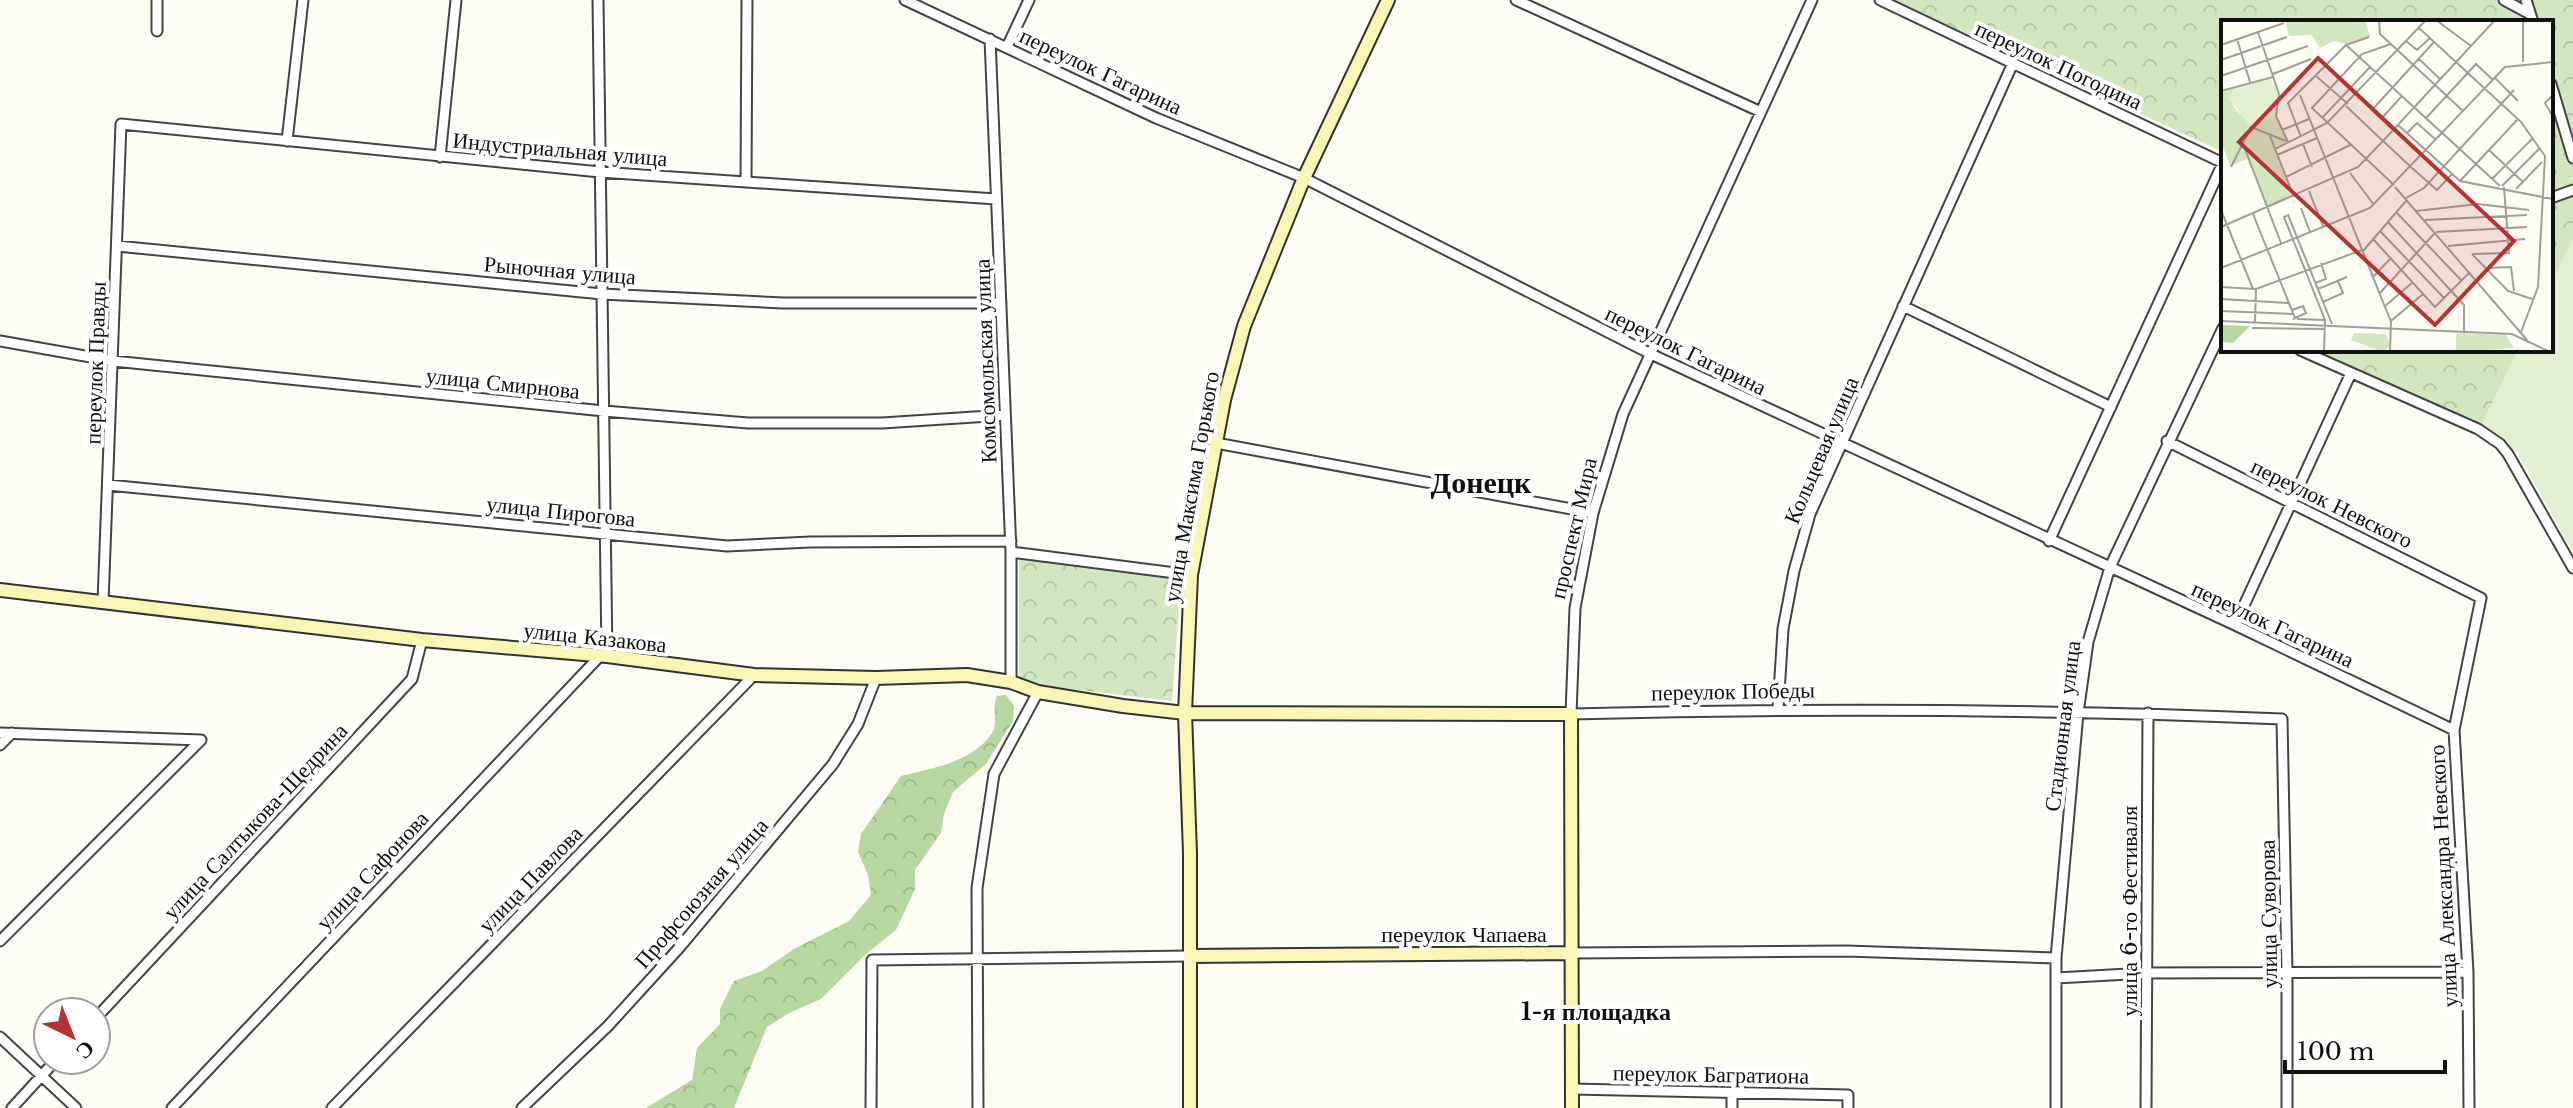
<svg xmlns="http://www.w3.org/2000/svg" width="2573" height="1108" font-family="'Libre Baskerville',serif">
<style>
.forest{fill:url(#forest-crowns)}
.park{fill:url(#park-crowns)}
.pitch{fill:#e3efd1}
.lines{fill:none;stroke-linecap:round;stroke-linejoin:round}
.street-casing{stroke:#434343;stroke-width:13}
.secondary-casing{stroke:#323232;stroke-width:16}
.street{stroke:#fff;stroke-width:9}
.secondary{stroke:#f9f5b5;stroke-width:12}
.labels{text-anchor:middle;stroke-width:8;stroke-linejoin:round;paint-order:stroke}
.street-label{font-size:22px;fill:#101010;stroke:#fff}
.neighbourhood-label{font-size:24px;font-weight:bold;fill:#101010;stroke:#fff}
.district-label{font-size:30px;font-weight:bold;fill:#101010;stroke:#fff}
.inset-road{fill:none;stroke:#9f9e99;stroke-width:2}
.view{fill:#b73232;fill-opacity:0.15;stroke:#b73232;stroke-width:4}
.inset-edge{fill:none;stroke:#101010;stroke-width:4}
</style>
<defs>
<pattern id="forest-crowns" width="20" height="18" patternUnits="userSpaceOnUse" patternTransform="scale(2)"><rect width="20" height="18" fill="#b6d7a0"/><path d="M2 6a3 3 0 1 1 6 0M12 15a3 3 0 1 1 6 0" fill="none" stroke="#9bb889"/></pattern>
<pattern id="park-crowns" width="20" height="18" patternUnits="userSpaceOnUse" patternTransform="scale(2)"><rect width="20" height="18" fill="#d2e7c0"/><path d="M2 6a3 3 0 1 1 6 0M12 15a3 3 0 1 1 6 0" fill="none" stroke="#b3c5a4"/></pattern>
</defs>
<rect width="100%" height="100%" fill="#fefdf5"/>
<!-- forest -->
<path class="forest" d="M 1006,695 L 1014,706 L 1013,721 L 986,764 L 953,792 L 944,814 L 941,833 L 915,870 L 915,889 L 896,930 L 866,954 L 821,999 L 789,1013 L 767,1027 L 734,1108 L 646,1108 L 692,1080 L 697,1048 L 720,1024 L 720,1009 L 734,981 L 762,971 L 794,949 L 849,921 L 871,895 L 868,875 L 858,852 L 861,834 L 901,776 C 932,768 972,763 992,733 C 999,721 991,709 997,696 Z"/>
<!-- park -->
<path class="park" d="M 1894,0 L 2573,0 L 2573,239 L 2551,284 L 2551,22 L 2223,22 L 2223,152 Z
M 2312,350 L 2518,350 L 2480,429 Z
M 1019,557 L 1181,578 L 1172,701 L 1029,684 L 1019,675 Z"/>
<!-- pitch -->
<path class="pitch" d="M 2573,239 L 2573,552 L 2517,452 L 2480,429 L 2518,350 L 2551,350 L 2551,284 Z"/>
<g class="lines">
<defs>
<path id="street" d="M 598,0 L 607,656
M 905,0 L 1156,118 L 1304,178 L 1651,354 L 2235,625 L 2454,730
M 1516,0 L 1761,112
M 1812,0 L 1623,414 L 1593,513 L 1575,608 L 1571,714 C 1808,708 2045,709 2282,719 L 2287,973 L 2287,1108
M 1880,0 L 2223,163
M 2504,0 L 2530,14
M 2526,0 L 2533,22
M 157,31 L 157,0
M 990,39 L 1011,552 L 1011,682
M 1007,47 L 1029,0
M 2551,84 L 2573,158
M 287,141 L 303,0
M 440,157 L 456,0
M 746,182 L 747,0
M 2551,198 L 2573,190
M 117,246 L 602,294 L 783,303 L 1001,303
M 1903,306 L 2111,407
M 0,341 L 113,361 L 604,411 L 748,423 L 882,423 L 1005,415
M 2300,350 L 2478,429 L 2500,444 L 2508,454 L 2573,568
M 2167,441 L 2481,598 L 2454,730 L 2468,972 L 2469,1108
M 1216,443 L 1593,513
M 108,485 L 727,546 L 810,542 L 1011,541
M 2049,541 L 2223,163
M 1011,552 L 1191,575
M 103,602 L 121,124 L 600,172 L 996,199
M 2235,625 L 2351,373
M 1778,709 L 1783,629 L 1794,571 L 1810,514 L 2013,63
M 0,733 L 201,740
M 0,745 L 12,733
M 0,941 L 201,740
M 1572,953 L 1846,951 L 2056,958
M 2056,978 L 2147,973 L 2468,972
M 96,1018 L 412,679 L 422,640
M 0,1037 L 76,1108
M 1572,1089 L 1848,1095 L 1848,1108
M 1732,1093 L 1732,1108
M 12,1108 L 56,1060
M 172,1108 L 599,657
M 332,1108 L 754,675
M 522,1108 L 608,1026 L 679,948 L 833,764 L 858,724 L 876,678
M 871,1108 L 872,960 L 1190,956
M 978,1108 L 977,888 L 994,774 L 1038,692
M 2056,1108 L 2056,958 L 2078,713 L 2088,642 L 2110,567 L 2223,328
M 2146,1108 L 2148,713"/>
<path id="secondary" d="M 0,590 L 422,640 L 607,656 L 754,675 L 876,678 L 967,675 L 1011,682 L 1038,692 L 1123,706 L 1185,713 L 1571,714 L 1572,1108
M 1190,956 L 1572,953
M 1190,1108 L 1190,853 L 1185,713 L 1191,575 L 1224,400 L 1244,326 L 1304,178 L 1388,0"/>
</defs>
<!-- street casing -->
<use href="#street" class="street-casing"/>
<!-- secondary casing -->
<use href="#secondary" class="secondary-casing"/>
<!-- street -->
<use href="#street" class="street"/>
<!-- secondary -->
<use href="#secondary" class="secondary"/>
</g>
<g class="labels">
<!-- street labels -->
<g class="street-label">
<text transform="translate(2059 65) rotate(25)" y="8">переулок Погодина</text>
<text transform="translate(1101 71) rotate(25)" y="8">переулок Гагарина</text>
<text transform="translate(560 149) rotate(5)" y="8">Индустриальная улица</text>
<text transform="translate(560 270) rotate(5)" y="8">Рыночная улица</text>
<text transform="translate(1686 350) rotate(26)" y="8">переулок Гагарина</text>
<text transform="translate(985 361) rotate(-92)" y="8">Комсомольская улица</text>
<text transform="translate(95 363) rotate(-88)" y="8">переулок Правды</text>
<text transform="translate(503 383) rotate(6)" y="8">улица Смирнова</text>
<text transform="translate(1821 450) rotate(-67)" y="8">Кольцевая улица</text>
<text transform="translate(1191 487) rotate(-80)" y="8">улица Максима Горького</text>
<text transform="translate(2332 503) rotate(26)" y="8">переулок Невского</text>
<text transform="translate(561 511) rotate(6)" y="8">улица Пирогова</text>
<text transform="translate(1573 528) rotate(-77)" y="8">проспект Мира</text>
<text transform="translate(2273 624) rotate(25)" y="8">переулок Гагарина</text>
<text transform="translate(595 637) rotate(6)" y="8">улица Казакова</text>
<text transform="translate(1733 691) rotate(-1)" y="8">переулок Победы</text>
<text transform="translate(2062 726) rotate(-83)" y="8">Стадионная улица</text>
<text transform="translate(255 821) rotate(-47)" y="8">улица Салтыкова-Щедрина</text>
<text transform="translate(372 870) rotate(-47)" y="8">улица Сафонова</text>
<text transform="translate(2443 876) rotate(-93)" y="8">улица Александра Невского</text>
<text transform="translate(530 879) rotate(-46)" y="8">улица Павлова</text>
<text transform="translate(701 893) rotate(-49)" y="8">Профсоюзная улица</text>
<text transform="translate(2129 911) rotate(-90)" y="8">улица 6-го Фестиваля</text>
<text transform="translate(2268 914) rotate(-91)" y="8">улица Суворова</text>
<text x="1464" y="942">переулок Чапаева</text>
<text transform="translate(1711 1074) rotate(1)" y="8">переулок Багратиона</text>
</g>
<!-- neighbourhood labels -->
<g class="neighbourhood-label">
<text x="1596" y="1020">1-я площадка</text>
</g>
<!-- district labels -->
<g class="district-label">
<text x="1481" y="493">Донецк</text>
</g>
</g>
<!-- overview -->
<g transform="translate(2221 20)">
<rect width="332" height="332" fill="#fefdf5"/>
<path d="M 64,0 L 144,0 L 149,17 L 125,24 L 113,21 L 99,28 L 91,15 L 68,16 Z" fill="#d2e7c0"/>
<path d="M 0,305 L 29,306 L 12,323 L 0,322 Z" fill="#b6d7a0"/>
<path d="M 14,68 L 8,78 L 15,90 L 26,100 L 55,96 L 66,122 L 53,128 L 72,177 L 47,188 L 26,139 L 9,146 L 0,121 L 0,73 ZM 133,313 L 164,314 L 170,325 L 162,332 L 130,320 ZM 235,313 L 285,315 L 293,328 L 235,332 Z" fill="#d2e7c0"/>
<path d="M 50,59 L 57,73 L 55,96 L 29,106 L 8,78 L 14,68 Z" fill="#e3efd1"/>
<path class="inset-road" d="M 158,0 L 159,14 L 241,90M 215,0 L 250,26M 302,0 L 302,42M 198,8 L 300,102 L 324,136 L 317,267 L 300,312M 37,12 L 58,74 L 55,96 L 67,122M 16,19 L 29,62M 185,21 L 196,30 L 209,18M 170,24 L 141,34 L 91,88 L 173,165M 0,25 L 63,3M 125,25 L 148,17M 198,39 L 219,59M 0,40 L 66,17M 52,54 L 90,39M 0,56 L 87,26M 95,56 L 127,84M 274,58 L 297,81M 0,71 L 52,57M 79,75 L 170,302 L 169,332M 332,75 L 324,83 L 332,97M 102,97 L 149,47M 205,98 L 255,44 L 272,60M 160,99 L 181,76M 177,105 L 239,161 L 332,179M 61,110 L 88,99M 172,110 L 151,90 L 213,22M 186,113 L 196,103 L 214,119M 49,116 L 73,177M 80,117 L 67,83 L 125,25 L 279,166M 22,124 L 60,223M 82,124 L 91,147M 54,129 L 106,103 L 205,0M 268,130 L 302,162M 56,135 L 96,118M 10,147 L 30,107 L 65,121M 191,148 L 216,170 L 231,154M 191,148 L 162,121 L 274,0M 129,153 L 153,185M 65,157 L 129,125M 271,159 L 311,119M 239,161 L 297,99M 281,166 L 318,129M 174,167 L 306,320M 295,169 L 321,142M 88,171 L 102,206M 185,178 L 203,168 L 293,70M 80,188 L 89,212M 0,190 L 32,269M 195,191 L 257,184 L 308,190M 175,192 L 240,260M 32,194 L 74,298M 204,200 L 306,195M 167,202 L 243,285 L 243,311M 0,207 L 137,147 L 162,121 L 125,86M 159,211 L 223,278M 215,212 L 306,207M 152,219 L 214,287 L 249,252M 227,226 L 304,219M 142,231 L 185,181M 251,234 L 288,233 L 283,167M 251,234 L 287,271 L 311,279M 0,248 L 149,188 L 284,47 L 332,42M 265,248 L 290,247 L 293,271M 152,257 L 170,238M 94,263 L 105,259 L 100,243M 0,267 L 35,269 L 141,230M 97,269 L 126,257M 158,274 L 213,214M 0,279 L 67,283M 102,282 L 122,273 L 117,261M 163,287 L 192,262M 71,290 L 82,286 L 85,293 L 72,299M 0,291 L 72,294M 76,299 L 103,300M 0,301 L 291,314 L 329,332M 170,301 L 202,274M 34,302 L 35,269M 31,308 L 104,309M 103,332 L 104,300 L 63,197 L 67,195 L 111,304"/>
<path class="view" d="M 97,38 L 293,221 L 214,305 L 18,122 Z"/>
<rect width="332" height="332" class="inset-edge"/>
</g>
<!-- north arrow -->
<g transform="translate(72 1036) rotate(137)"><circle r="38" fill="#ffffff" stroke="#9f9f9f" stroke-width="2"/>
<path d="M0-6L14 30L0 20L-14 30Z" fill="#b73232"/>
<text y="-12" font-size="22" font-weight="bold" text-anchor="middle" fill="#101010">С</text>
</g>
<!-- scale -->
<path d="M2285 1060v12h160v-12" fill="none" stroke="#101010" stroke-width="4"/>
<text x="2297" y="1060" font-size="24" fill="#101010" stroke="#ffffff" stroke-width="6" paint-order="stroke">100 m</text>
</svg>
